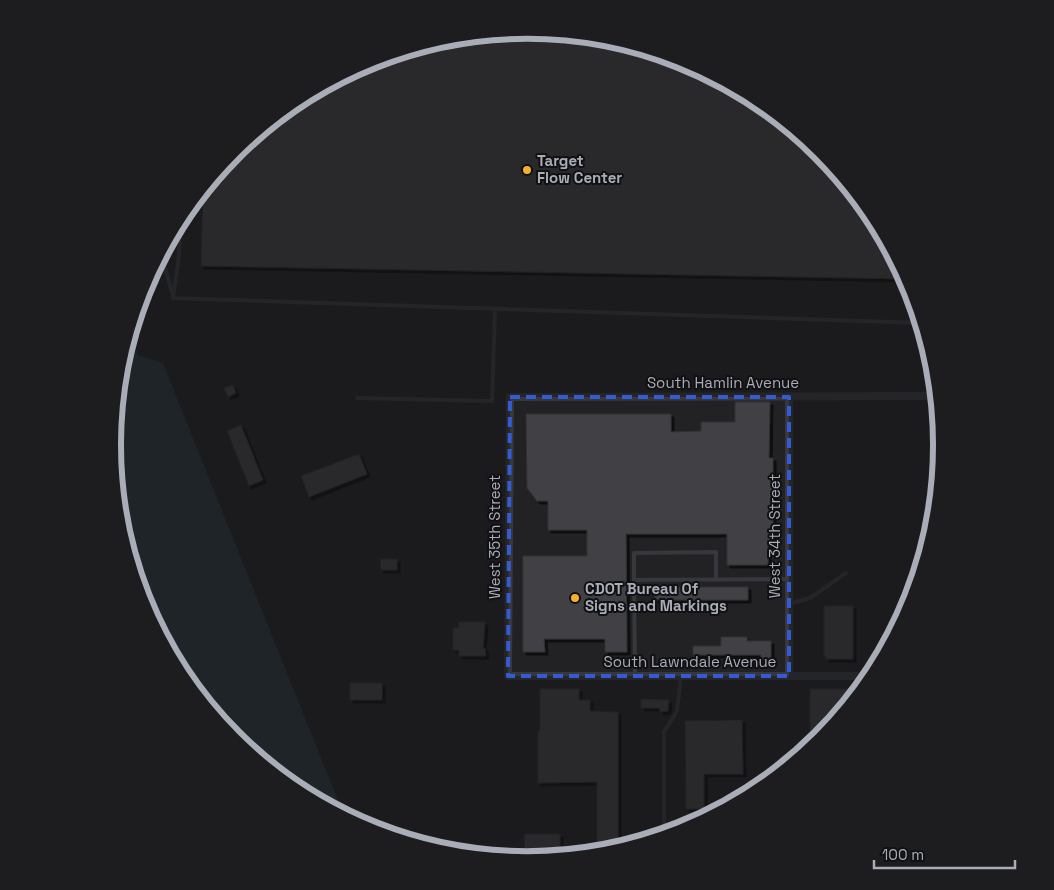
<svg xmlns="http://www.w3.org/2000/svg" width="1054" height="890" font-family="'Space Grotesk',sans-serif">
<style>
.built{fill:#222225}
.water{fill:#2c353c}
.building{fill:#404145;stroke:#303034;filter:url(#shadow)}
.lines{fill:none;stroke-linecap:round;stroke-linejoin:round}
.lane{stroke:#37383d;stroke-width:4}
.street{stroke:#37383d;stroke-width:8}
.marked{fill:none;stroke:#325cd3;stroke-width:4;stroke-dasharray:10 6;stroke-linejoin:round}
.poi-dot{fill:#f2b134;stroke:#111113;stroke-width:2}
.labels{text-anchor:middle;stroke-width:4;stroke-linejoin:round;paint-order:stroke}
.poi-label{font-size:15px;font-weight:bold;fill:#a8adb8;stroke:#111113;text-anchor:start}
.street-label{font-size:15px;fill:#a8adb8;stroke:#111113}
.rim{fill:none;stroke:#a8adb8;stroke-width:6}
</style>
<defs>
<filter id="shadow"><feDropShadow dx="3" dy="3" stdDeviation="0" flood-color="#0009"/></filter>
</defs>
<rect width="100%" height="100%" fill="#161618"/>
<!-- built -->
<path class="built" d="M 527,30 L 608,38 L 686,62 L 758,100 L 821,152 L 872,215 L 911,286 L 934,364 L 942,445 L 934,526 L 910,604 L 872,676 L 820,739 L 757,790 L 686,829 L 608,852 L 527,860 L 446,852 L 368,828 L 344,815 L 163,363 L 138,355 L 130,332 L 144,286 L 182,214 L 234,151 L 297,100 L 368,61 L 446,38 Z"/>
<!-- water -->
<path class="water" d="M 130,332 L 138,355 L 163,363 L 344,815 L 296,790 L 233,738 L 182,675 L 143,604 L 120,526 L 112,445 L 120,364 Z"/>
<!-- building -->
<path class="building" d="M 527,30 L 608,38 L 686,62 L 758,100 L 821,152 L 872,215 L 906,279 L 201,266 L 203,189 L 234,151 L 297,100 L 368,61 L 446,38 Z
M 233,385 L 236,393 L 228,397 L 224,388 Z
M 735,402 L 770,402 L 769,458 L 773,458 L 773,545 L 768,545 L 768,565 L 727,565 L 727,534 L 626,534 L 627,652 L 605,652 L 605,639 L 544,639 L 545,652 L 523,652 L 523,556 L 587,556 L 587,530 L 548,530 L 548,501 L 537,501 L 527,488 L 526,414 L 671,414 L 671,432 L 701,431 L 701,422 L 735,422 Z
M 241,425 L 263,480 L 249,486 L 227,431 Z
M 359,454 L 367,474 L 309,497 L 301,476 Z
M 380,559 L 397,559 L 397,570 L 381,570 Z
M 655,587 L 748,587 L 748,600 L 655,600 Z
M 824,606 L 853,606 L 853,659 L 826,659 L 826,656 L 824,656 Z
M 459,622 L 485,622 L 483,649 L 485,648 L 486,656 L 459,656 L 459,650 L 453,650 L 453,628 L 458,628 Z
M 721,637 L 747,637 L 747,641 L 771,641 L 771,660 L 761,660 L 761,655 L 693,655 L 693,646 L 721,646 Z
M 350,683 L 382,683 L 382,700 L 350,700 Z
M 540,689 L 579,689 L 579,700 L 590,700 L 590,711 L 618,712 L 618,849 L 597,853 L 597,782 L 538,783 L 538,731 L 540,731 Z
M 810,689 L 861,689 L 820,739 L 810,747 Z
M 641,699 L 669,700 L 668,711 L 660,712 L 660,708 L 641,708 Z
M 742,720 L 743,774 L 704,774 L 704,809 L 686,809 L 685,721 Z
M 524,834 L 560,834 L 560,857 L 525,860 Z"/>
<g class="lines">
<!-- lane -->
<path class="lane" d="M 161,254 L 173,296
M 173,298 L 922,323
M 173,298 L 179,256 L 180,217
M 357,398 L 492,401 L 495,309
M 634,580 L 634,553 L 716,552 L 716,580
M 789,604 L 810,598 L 846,573
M 635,676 L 634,580 L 789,579
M 664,835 L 664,732 L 677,711 L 681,676"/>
<!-- street -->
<path class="street" d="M 789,676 L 789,397
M 872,676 L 508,676 L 510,397 L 937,396"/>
</g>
<!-- marked area -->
<path d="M0 0H1054V890H0ZM 510,397 L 789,397 L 789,676 L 508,676 Z" fill="#161618" fill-opacity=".55" fill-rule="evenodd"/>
<path class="marked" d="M 510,397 L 789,397 L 789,676 L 508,676 Z"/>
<!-- markers -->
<g class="poi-dot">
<circle cx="527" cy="170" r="5"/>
<circle cx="575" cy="598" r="5"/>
</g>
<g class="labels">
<!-- poi labels -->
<g class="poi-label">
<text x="537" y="166">Target<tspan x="537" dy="17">Flow Center</tspan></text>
<text x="585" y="594">CDOT Bureau Of<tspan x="585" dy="17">Signs and Markings</tspan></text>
</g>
<!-- street labels -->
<g class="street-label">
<text x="723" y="388">South Hamlin Avenue</text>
<text transform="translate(775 536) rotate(-90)" y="5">West 34th Street</text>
<text transform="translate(495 537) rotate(-90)" y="5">West 35th Street</text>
<text x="690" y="667">South Lawndale Avenue</text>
</g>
</g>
<!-- crop -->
<path d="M0 0H1054V890H0ZM121 445a406 406 0 1 1 812 0a406 406 0 1 1-812 0Z" fill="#1d1d20" fill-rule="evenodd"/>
<path class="rim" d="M121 445a406 406 0 1 1 812 0a406 406 0 1 1-812 0Z"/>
<!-- scale -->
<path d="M874 860v8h141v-8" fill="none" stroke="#a8adb8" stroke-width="2.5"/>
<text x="882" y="860" font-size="15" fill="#a8adb8" stroke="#111113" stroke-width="4" paint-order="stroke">100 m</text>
</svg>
